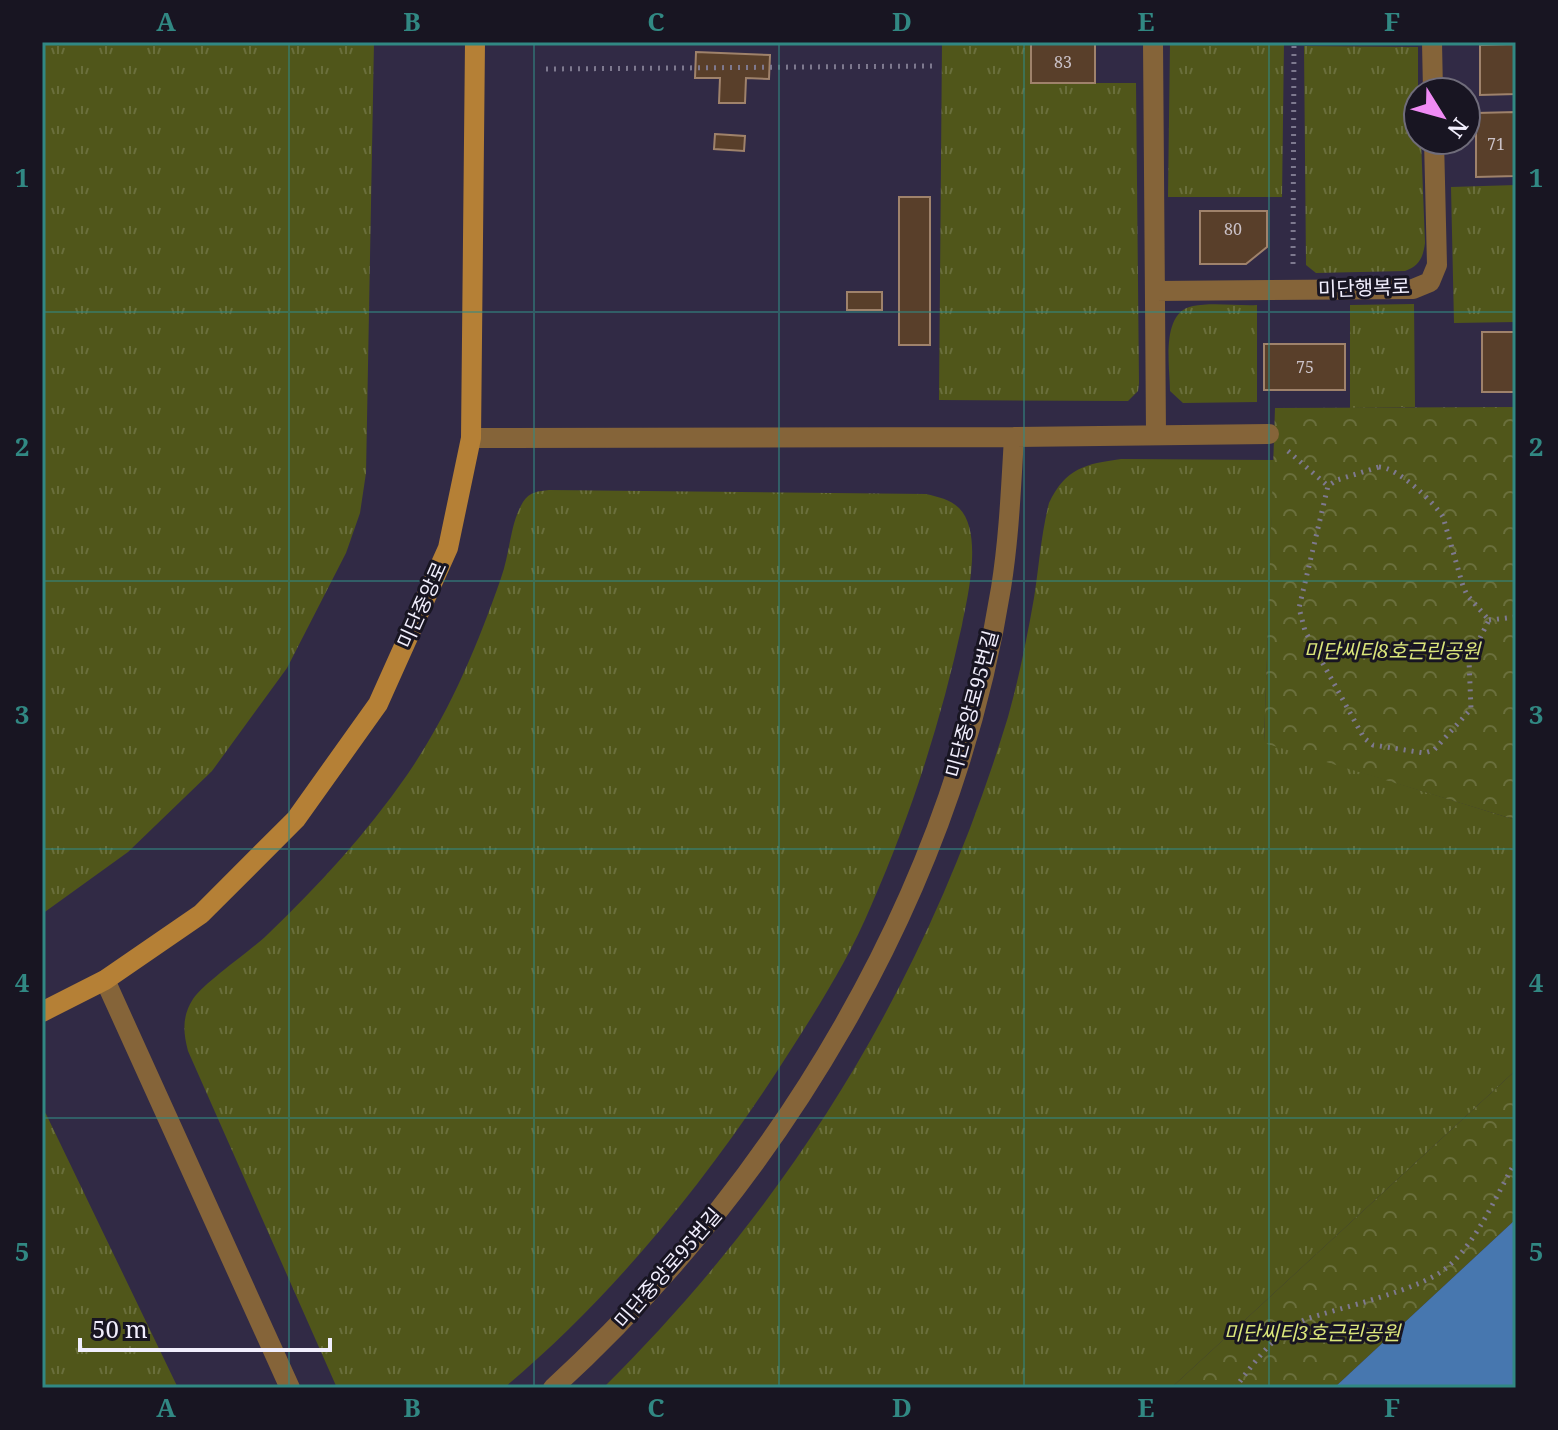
<svg xmlns="http://www.w3.org/2000/svg" width="1558" height="1430" font-family="'Noto Serif','Noto Sans KR',serif">
<style>
.grass{fill:url(#grass-tufts)}
.park{fill:url(#park-crowns)}
.water{fill:#4777af}
.building{fill:#593f2a;stroke:#9f826b;stroke-width:2}
.lines{fill:none;stroke-linecap:round;stroke-linejoin:round}
.path{stroke:#7e798f;stroke-width:5;stroke-dasharray:2 6;stroke-linecap:butt}
.street{stroke:#856439;stroke-width:20}
.secondary{stroke:#b58036;stroke-width:20}
.grid{fill:none;stroke:#318883;stroke-width:2;stroke-opacity:0.55}
.labels{text-anchor:middle;stroke-width:6;stroke-linejoin:round;paint-order:stroke}
.number-label{font-size:16px;fill:#cbc2c8}
.street-label{font-size:20px;fill:#f1eefd;stroke:#181522}
.park-label{font-size:20px;font-style:italic;fill:#dbe67b;stroke:#181522}
.neatline{fill:none;stroke:#318883;stroke-width:3}
.grid-label{font-size:26px;text-anchor:middle;font-weight:bold;fill:#318883}
</style>
<defs>
<pattern id="grass-tufts" width="24" height="20" patternUnits="userSpaceOnUse" patternTransform="scale(2)"><rect width="24" height="20" fill="#50561a"/><path d="M3 7l-1-3M5 7V3M7 7l1-3M15 17l-1-3M17 17v-4M19 17l1-3" fill="none" stroke="#6a6f3c"/></pattern>
<pattern id="park-crowns" width="20" height="18" patternUnits="userSpaceOnUse" patternTransform="scale(2)"><rect width="20" height="18" fill="#50561a"/><path d="M2 6a3 3 0 1 1 6 0M12 15a3 3 0 1 1 6 0" fill="none" stroke="#6a6f3c"/></pattern>
</defs>
<rect width="100%" height="100%" fill="#312a45"/>
<!-- grass -->
<path class="grass" d="M 42,42 L 374,42 L 366,473 L 360,513 L 346,553 L 287,668 L 212,771 L 128,852 L 42,914 Z
M 942,42 L 1031,42 L 1031,83 L 1136,83 L 1139,383 L 1138,391 L 1128,401 L 939,400 Z
M 1170,42 L 1284,42 L 1282,197 L 1168,197 Z
M 1304,46 L 1418,47 L 1418,140 L 1421,140 L 1425,243 C 1423,258 1419,266 1405,271 L 1316,273 L 1306,265 Z
M 1516,185 L 1516,322 L 1454,323 L 1451,187 Z
M 1414,304 L 1415,407 L 1350,408 L 1350,305 Z
M 1257,305 L 1257,402 L 1183,403 L 1170,391 C 1170,367 1160,312 1193,306 C 1212,302 1237,306 1257,305 Z
M 1121,459 L 1274,460 L 1264,742 L 1516,820 L 1516,1070 L 1171,1388 L 603,1388 C 796,1197 929,977 1008,717 C 1019,678 1027,638 1034,598 C 1039,567 1041,534 1049,503 C 1066,468 1085,464 1121,459 Z
M 549,490 L 926,494 C 938,497 950,499 959,508 C 983,532 968,595 962,625 C 941,721 911,815 871,906 C 850,956 821,1003 792,1048 C 713,1173 617,1293 504,1388 L 337,1388 L 188,1051 C 183,1032 182,1016 193,999 C 206,981 248,953 267,935 C 318,886 367,833 407,775 C 449,714 477,647 501,578 C 510,554 510,523 523,502 C 529,492 539,491 549,490 Z
M 42,1109 L 46,1114 L 178,1388 L 42,1388 Z"/>
<!-- park -->
<path class="park" d="M 1516,407 L 1516,820 L 1264,743 L 1275,408 Z
M 1516,1070 L 1516,1219 L 1334,1388 L 1171,1388 Z"/>
<!-- water -->
<path class="water" d="M 1516,1219 L 1516,1388 L 1334,1388 Z"/>
<!-- building -->
<path class="building" d="M 1031,42 L 1095,42 L 1095,83 L 1031,83 Z
M 1516,44 L 1516,94 L 1480,95 L 1480,45 Z
M 696,52 L 770,55 L 769,79 L 746,78 L 745,103 L 719,103 L 720,78 L 695,78 Z
M 1516,112 L 1516,176 L 1476,177 L 1476,113 Z
M 715,134 L 745,136 L 744,151 L 714,149 Z
M 899,197 L 930,197 L 930,345 L 899,345 Z
M 1200,211 L 1267,211 L 1267,247 L 1246,264 L 1200,264 Z
M 847,292 L 882,292 L 882,310 L 847,310 Z
M 1482,332 L 1516,332 L 1516,392 L 1482,392 Z
M 1264,344 L 1345,344 L 1345,390 L 1264,390 Z"/>
<g class="lines">
<!-- path -->
<path class="path" d="M 546,69 L 932,66
M 1293,264 L 1294,42
M 1288,451 L 1328,486
M 1379,467 C 1397,467 1434,502 1443,517 L 1463,586 L 1467,595 L 1489,620 L 1469,660 L 1471,709 L 1434,750 L 1424,753 L 1373,745 L 1364,738 L 1305,631 L 1299,608 L 1328,486 L 1337,480 Z
M 1489,620 L 1516,617
M 1235,1388 C 1256,1360 1274,1334 1306,1319 C 1340,1308 1419,1290 1445,1269 C 1477,1243 1495,1197 1516,1161"/>
<!-- street -->
<path class="street" d="M 1153,42 L 1156,433
M 1432,42 L 1433,92
M 1155,291 L 1413,289 L 1430,282 L 1437,265 L 1434,140
M 1014,437 L 1269,434
M 471,438 L 1014,437 C 1011,488 1009,538 1001,588 C 952,895 780,1180 553,1388
M 105,980 L 290,1388"/>
<!-- secondary -->
<path class="secondary" d="M 42,1012 L 105,980 L 201,914 L 296,819 L 378,704 L 448,548 L 471,438 L 475,42"/>
</g>
<!-- grid -->
<path class="grid" d="M 289,42 L 289,1388M 534,42 L 534,1388M 779,42 L 779,1388M 1024,42 L 1024,1388M 1269,42 L 1269,1388M 42,312 L 1516,312M 42,581 L 1516,581M 42,849 L 1516,849M 42,1118 L 1516,1118"/>
<g class="labels">
<!-- number labels -->
<g class="number-label">
<text x="1063" y="68">83</text>
<text x="1496" y="150">71</text>
<text x="1233" y="235">80</text>
<text x="1305" y="373">75</text>
</g>
<!-- street labels -->
<g class="street-label">
<text transform="translate(1364 288) rotate(-2)" y="7">미단행복로</text>
<text transform="translate(422 605) rotate(-66)" y="7">미단중앙로</text>
<text transform="translate(972 704) rotate(-75)" y="7">미단중앙로95번길</text>
<text transform="translate(668 1268) rotate(-49)" y="7">미단중앙로95번길</text>
</g>
<!-- park labels -->
<g class="park-label">
<text x="1392" y="658">미단씨티8호근린공원</text>
<text x="1312" y="1340">미단씨티3호근린공원</text>
</g>
</g>
<!-- border -->
<rect width="1558" height="1430" fill="none" stroke="#181522" stroke-width="88"/>
<!-- north arrow -->
<g transform="translate(1442 116) rotate(127)"><circle r="38" fill="#181522" stroke="#6f6c7a" stroke-width="2"/>
<path d="M0-6L14 30L0 20L-14 30Z" fill="#f08bf5"/>
<text y="-12" font-size="22" font-weight="bold" text-anchor="middle" fill="#f1eefd">N</text>
</g>
<!-- scale -->
<path d="M80 1338v12h250v-12" fill="none" stroke="#f1eefd" stroke-width="4"/>
<text x="92" y="1338" font-size="24" fill="#f1eefd" stroke="#181522" stroke-width="6" paint-order="stroke">50 m</text>
<rect x="44" y="44" width="1470" height="1342" class="neatline"/>
<g class="grid-label">
<text x="166" y="31">A</text>
<text x="412" y="31">B</text>
<text x="656" y="31">C</text>
<text x="902" y="31">D</text>
<text x="1146" y="31">E</text>
<text x="1392" y="31">F</text>
<text x="22" y="187">1</text>
<text x="1536" y="187">1</text>
<text x="22" y="456">2</text>
<text x="1536" y="456">2</text>
<text x="22" y="724">3</text>
<text x="1536" y="724">3</text>
<text x="22" y="992">4</text>
<text x="1536" y="992">4</text>
<text x="22" y="1261">5</text>
<text x="1536" y="1261">5</text>
<text x="166" y="1417">A</text>
<text x="412" y="1417">B</text>
<text x="656" y="1417">C</text>
<text x="902" y="1417">D</text>
<text x="1146" y="1417">E</text>
<text x="1392" y="1417">F</text>
</g>
</svg>
